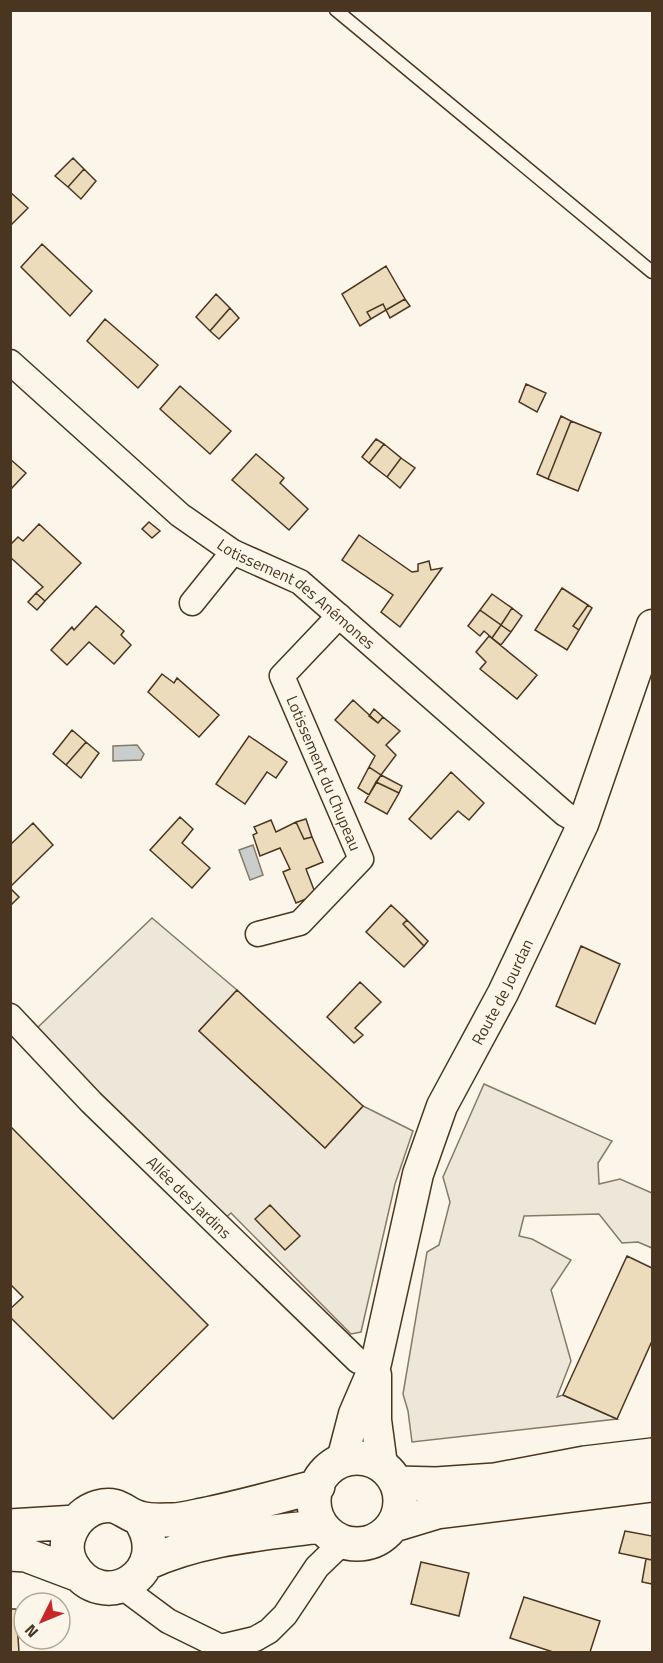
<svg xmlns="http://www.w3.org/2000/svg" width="663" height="1663" font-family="'Titillium Web',sans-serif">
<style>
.parking{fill:#ede7d9;stroke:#887966;stroke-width:1.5}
.water{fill:#c9cecd;stroke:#887966;stroke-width:1.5}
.building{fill:#ecdcbc;stroke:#4a3520;stroke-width:1.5}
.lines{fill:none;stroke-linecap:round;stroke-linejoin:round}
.service-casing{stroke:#4a3520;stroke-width:15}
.minor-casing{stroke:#4a3520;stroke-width:27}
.tertiary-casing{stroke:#4a3520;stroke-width:33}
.primary-casing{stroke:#4a3520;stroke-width:36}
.service{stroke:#fbf6e9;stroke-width:12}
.minor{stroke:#fbf6e9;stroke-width:24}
.tertiary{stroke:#fbf6e9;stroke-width:30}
.primary{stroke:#fbf6e9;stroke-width:33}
.labels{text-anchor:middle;stroke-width:4.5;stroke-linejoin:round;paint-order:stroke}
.street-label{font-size:16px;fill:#4a3520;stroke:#fbf6e9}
</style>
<rect width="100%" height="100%" fill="#fbf6e9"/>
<!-- parking -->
<path class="parking" d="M 152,918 L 237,990 L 199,1031 L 325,1148 L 363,1106 L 413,1131 L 395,1184 L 361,1332 L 351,1334 L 231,1213 L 224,1219 L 36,1029 Z
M 484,1084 L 612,1141 L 598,1163 L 599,1184 L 620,1179 L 652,1193 L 652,1248 L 638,1242 L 622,1243 L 599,1214 L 524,1216 L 519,1236 L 532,1239 L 571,1260 L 551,1290 L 571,1361 L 557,1397 L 563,1395 L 617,1419 L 412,1442 L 408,1411 L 403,1394 L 427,1252 L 439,1245 L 450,1202 L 443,1177 Z"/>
<!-- water -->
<path class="water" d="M 137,745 L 144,754 L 141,760 L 113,761 L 113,746 Z
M 253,845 L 263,875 L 250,880 L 239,850 Z"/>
<!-- building -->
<path class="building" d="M 73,158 L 84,169 L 68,187 L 55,176 Z
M 84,169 L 96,181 L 81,199 L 68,187 Z
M 10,192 L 28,208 L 11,225 L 10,224 Z
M 42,244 L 92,291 L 70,316 L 21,267 Z
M 386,266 L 405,299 L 386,310 L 383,304 L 367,312 L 371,319 L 360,326 L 342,294 Z
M 216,294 L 230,308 L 210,331 L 196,317 Z
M 405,299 L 410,306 L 390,318 L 386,310 Z
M 383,304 L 386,310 L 371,319 L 367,312 Z
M 230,308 L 239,318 L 219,339 L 210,331 Z
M 105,319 L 158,365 L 138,388 L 87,341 Z
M 526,384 L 546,393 L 537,412 L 519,402 Z
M 180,386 L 231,431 L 210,454 L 160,409 Z
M 561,416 L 571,421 L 548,479 L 537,474 Z
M 571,421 L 601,433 L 578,491 L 548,479 Z
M 376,439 L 384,444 L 369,463 L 362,457 Z
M 384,444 L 401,458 L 387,477 L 369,463 Z
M 256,454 L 284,478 L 280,483 L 308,509 L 289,530 L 232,480 Z
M 401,458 L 415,468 L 400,488 L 387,477 Z
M 10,459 L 26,473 L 10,490 Z
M 149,522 L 160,531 L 152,538 L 142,529 Z
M 39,524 L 81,563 L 45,601 L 36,593 L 43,587 L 10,557 L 10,545 L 18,537 L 23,541 Z
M 359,535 L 412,572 L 418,571 L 418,564 L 429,561 L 431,570 L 442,568 L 400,627 L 381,612 L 393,595 L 342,560 Z
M 562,588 L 588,605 L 573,626 L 579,630 L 567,650 L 535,630 Z
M 36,593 L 45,601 L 37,610 L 28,602 Z
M 492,594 L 512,608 L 501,625 L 480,610 Z
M 588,605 L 592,608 L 579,630 L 573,626 Z
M 96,606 L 124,631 L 121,635 L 131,645 L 114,664 L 89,642 L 67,665 L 51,650 L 72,627 L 74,630 Z
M 512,608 L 522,616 L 511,632 L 501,625 Z
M 480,610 L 501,625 L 492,638 L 484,631 L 480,636 L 468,626 Z
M 501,625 L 511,632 L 501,645 L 492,638 Z
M 489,636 L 537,675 L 517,699 L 480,669 L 486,662 L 476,652 Z
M 162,674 L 174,683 L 177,678 L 219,715 L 199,737 L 148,692 Z
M 353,700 L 378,723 L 383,717 L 400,731 L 386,745 L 396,755 L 381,775 L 369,767 L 375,756 L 335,720 Z
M 374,709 L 383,717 L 378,723 L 369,716 Z
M 72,730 L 86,742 L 66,765 L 53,754 Z
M 249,736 L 287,762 L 276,778 L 267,772 L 245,804 L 216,784 Z
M 86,742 L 99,753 L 81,778 L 66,765 Z
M 369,767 L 381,775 L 369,795 L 358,788 Z
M 451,772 L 484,803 L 469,820 L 458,811 L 431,839 L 409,819 Z
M 381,775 L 402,786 L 399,793 L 376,782 Z
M 376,782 L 399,793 L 387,814 L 365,802 Z
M 180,817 L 193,829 L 182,843 L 210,868 L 192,888 L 150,850 Z
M 306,819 L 312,837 L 304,839 L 296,822 Z
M 271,820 L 276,832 L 296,822 L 304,839 L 312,837 L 323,862 L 306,869 L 316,895 L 296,903 L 283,872 L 290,869 L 280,848 L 260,856 L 253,835 L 257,833 L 254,827 Z
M 33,823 L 53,845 L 10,887 L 10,845 Z
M 10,888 L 19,897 L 10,906 Z
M 391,905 L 407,920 L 403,924 L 424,946 L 404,967 L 366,932 Z
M 407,920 L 428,941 L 424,946 L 403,924 Z
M 581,946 L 620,964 L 595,1024 L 556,1006 Z
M 360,982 L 381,1002 L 355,1028 L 363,1035 L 354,1043 L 327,1017 Z
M 237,990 L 363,1106 L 325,1148 L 199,1031 Z
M 10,1126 L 208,1325 L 113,1419 L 10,1317 L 10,1309 L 23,1297 L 10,1284 Z
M 270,1205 L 300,1236 L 285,1250 L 255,1219 Z
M 627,1256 L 652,1268 L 652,1341 L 617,1419 L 563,1395 Z
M 625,1531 L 652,1536 L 652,1560 L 619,1553 Z
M 646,1559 L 652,1560 L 652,1584 L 642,1582 Z
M 421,1562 L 469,1573 L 459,1616 L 411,1604 Z
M 524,1597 L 600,1621 L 590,1652 L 553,1652 L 510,1638 Z
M 10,1609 L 16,1609 L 19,1652 L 10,1652 Z"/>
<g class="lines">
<defs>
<path id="service" d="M 336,10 L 652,272"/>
<g id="minor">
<path id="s1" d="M 10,362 L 180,515 L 233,552 L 300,582 L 565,814 L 583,824"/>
<path d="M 192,603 L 233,552"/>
<path d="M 258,934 L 300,923 L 361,859 L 282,676 L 339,616"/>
<path id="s2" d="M 10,1016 L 91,1102 L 358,1361 L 376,1363"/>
<path d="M 121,1586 L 168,1621 L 221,1647 L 255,1639 L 269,1631 L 285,1615 L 317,1567 L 343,1542"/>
</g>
<g id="tertiary">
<path d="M 376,1375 L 376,1420 L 382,1465"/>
<path id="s3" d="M 342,1460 L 354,1414 L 376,1363 L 418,1174 L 442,1106 L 503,993 L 583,824 L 652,625"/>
</g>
<path id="primary" d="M314 1501a43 43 0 1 1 86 0a43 43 0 1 1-86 0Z
M 397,1483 L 436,1484 L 495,1480 L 585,1463 L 652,1455
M 139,1518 C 176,1572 102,1617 72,1565 C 59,1543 74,1514 98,1507 C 119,1501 124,1514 140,1518 C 149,1521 162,1520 172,1520 C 183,1520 196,1516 207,1514 C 245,1506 281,1496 318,1486
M 394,1525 L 437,1512 L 652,1485
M 10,1526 L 76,1522
M 10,1554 L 26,1555 L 79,1575
M 147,1563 C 202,1538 261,1534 321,1526"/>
</defs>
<!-- service casing -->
<use href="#service" class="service-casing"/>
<!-- minor casing -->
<use href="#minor" class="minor-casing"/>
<!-- tertiary casing -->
<use href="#tertiary" class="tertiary-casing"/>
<!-- primary casing -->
<use href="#primary" class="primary-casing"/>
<!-- service -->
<use href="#service" class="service"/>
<!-- minor -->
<use href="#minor" class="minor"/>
<!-- tertiary -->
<use href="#tertiary" class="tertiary"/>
<!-- primary -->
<use href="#primary" class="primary"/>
</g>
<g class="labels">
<!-- street labels -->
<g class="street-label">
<text dy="6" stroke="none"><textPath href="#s1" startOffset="370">Lotissement des Anémones</textPath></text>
<text transform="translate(324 773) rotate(67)" y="6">Lotissement du Chupeau</text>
<text dy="6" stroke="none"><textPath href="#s3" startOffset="498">Route de Jourdan</textPath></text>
<text dy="6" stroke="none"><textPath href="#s2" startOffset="255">Allée des Jardins</textPath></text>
</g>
</g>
<!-- border -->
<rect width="663" height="1663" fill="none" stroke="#4a3520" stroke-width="24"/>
<!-- north arrow -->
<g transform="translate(42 1621) rotate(227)"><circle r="28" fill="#fbf6e9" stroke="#b4a999" stroke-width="1.5"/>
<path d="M0-4.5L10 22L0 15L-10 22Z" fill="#c62828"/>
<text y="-9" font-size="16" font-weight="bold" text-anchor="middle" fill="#4a3520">N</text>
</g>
</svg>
